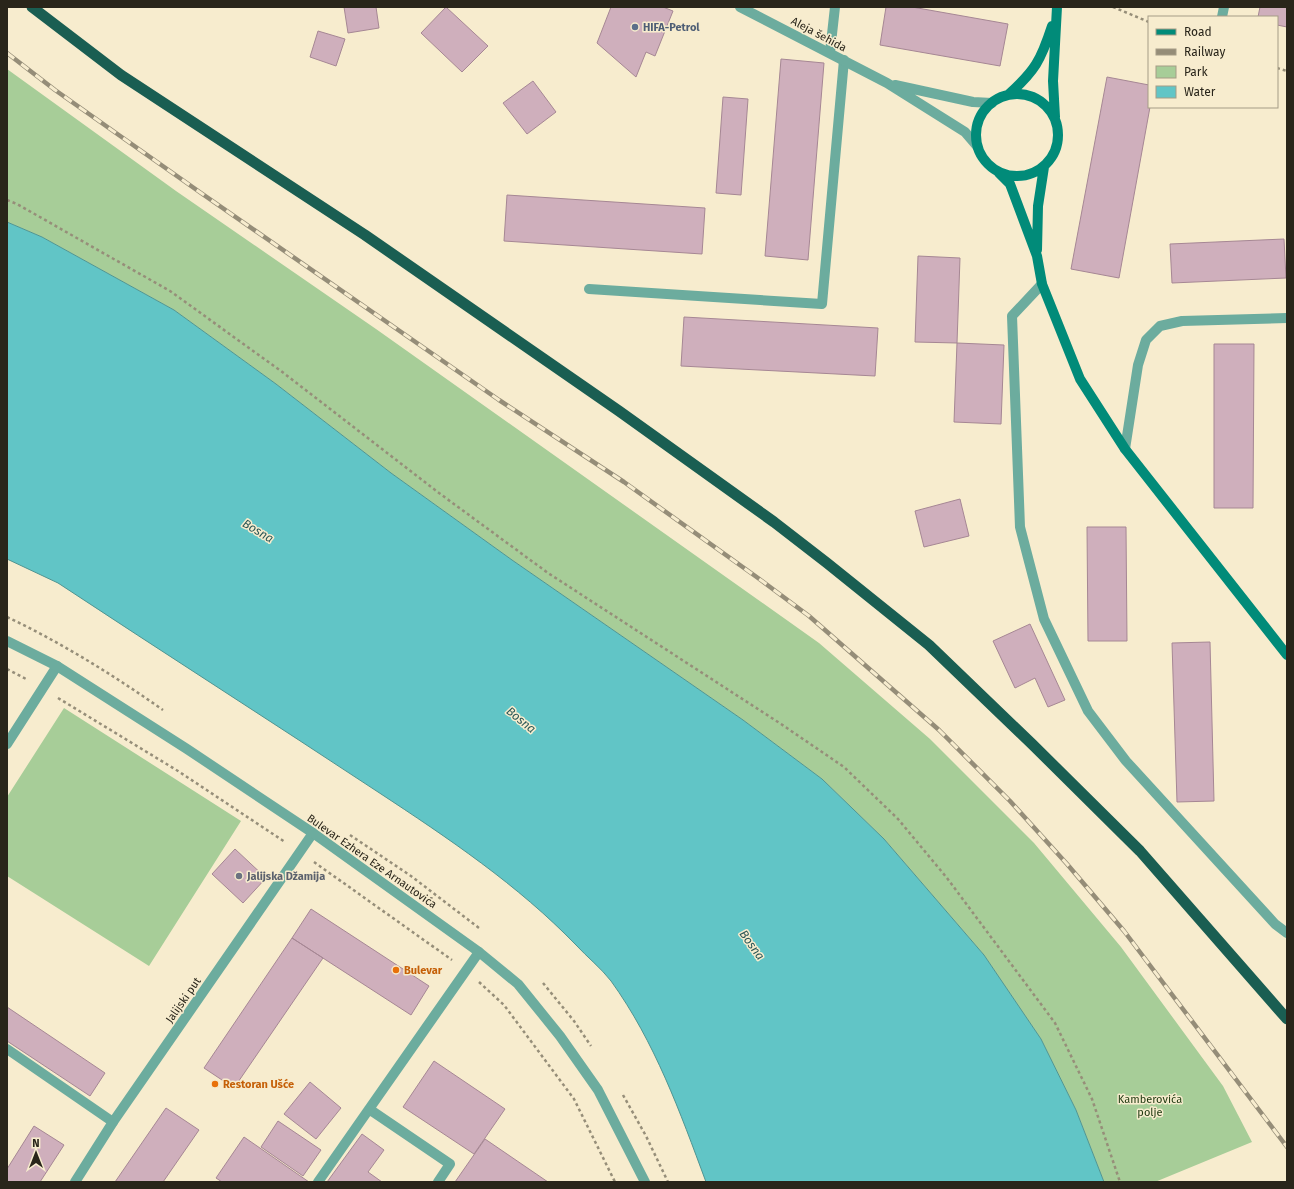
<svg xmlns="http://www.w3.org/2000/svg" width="1294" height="1189" font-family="'Fira Sans',sans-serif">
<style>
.green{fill:#a7cd98}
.water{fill:#61c5c6;stroke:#509592}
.building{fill:#cfafbc;stroke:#a68794}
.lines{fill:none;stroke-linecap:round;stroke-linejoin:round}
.path{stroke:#968e79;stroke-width:2.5;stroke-dasharray:3 3;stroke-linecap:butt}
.service{stroke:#6cac9e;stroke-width:10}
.minor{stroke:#6cac9e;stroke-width:10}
.tertiary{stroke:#6cac9e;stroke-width:10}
.secondary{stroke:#018b79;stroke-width:10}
.trunk{stroke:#1a5e52;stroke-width:11}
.rail-casing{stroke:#958d78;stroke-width:4.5}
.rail{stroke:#f7ecce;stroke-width:3;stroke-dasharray:9;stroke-linecap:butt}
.service-dot{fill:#5c6f8a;stroke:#f7ecce;stroke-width:1.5}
.worship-dot{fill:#6b7280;stroke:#f7ecce;stroke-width:1.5}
.food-dot{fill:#e8710a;stroke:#f7ecce;stroke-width:1.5}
.labels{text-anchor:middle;stroke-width:3;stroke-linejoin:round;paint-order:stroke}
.service-label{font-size:11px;font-weight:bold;fill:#4e5e75;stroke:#f7ecce;text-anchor:start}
.street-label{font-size:11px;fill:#29251a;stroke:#f7ecce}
.worship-label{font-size:11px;font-weight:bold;fill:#5b616d;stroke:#f7ecce;text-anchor:start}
.food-label{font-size:11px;font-weight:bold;fill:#c56008;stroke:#f7ecce;text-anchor:start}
.park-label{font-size:11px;fill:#1c370e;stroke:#f7ecce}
.water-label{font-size:12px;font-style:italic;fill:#295656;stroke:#f7ecce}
</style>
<rect width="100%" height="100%" fill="#f7ecce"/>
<!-- green -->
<path class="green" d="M 7,69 L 176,191 L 376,329 L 819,643 L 930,739 L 1034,843 L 1121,947 L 1223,1086 L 1252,1142 L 1155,1182 L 1104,1182 L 1076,1110 L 1041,1039 L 984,955 L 884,839 L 822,779 L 743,720 L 512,560 L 391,473 L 276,384 L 174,310 L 42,237 L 7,222 Z
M 64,708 L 241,821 L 149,966 L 7,876 L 7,797 Z"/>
<!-- water -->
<path class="water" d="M 7,222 L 42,237 L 174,310 L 276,384 L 391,473 L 512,560 L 743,720 L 822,779 L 884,839 L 984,955 L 1041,1039 L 1076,1110 L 1104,1182 L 706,1182 C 680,1112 655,1042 611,981 C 601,968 587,957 576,945 C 518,885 448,838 378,792 C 272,722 164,653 58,583 L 7,559 Z"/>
<!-- building -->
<path class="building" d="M 344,7 L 376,7 L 379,28 L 348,33 Z
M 446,7 L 488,46 L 462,72 L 421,33 Z
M 611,7 L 663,7 L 673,11 L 655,56 L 646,52 L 636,77 L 597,43 Z
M 886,7 L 912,7 L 1008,24 L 1000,66 L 880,45 Z
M 1260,7 L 1287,7 L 1287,27 L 1277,25 L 1277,17 L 1258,17 Z
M 318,31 L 345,39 L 336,66 L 310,57 Z
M 781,59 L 824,63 L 808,260 L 765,256 Z
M 1107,77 L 1149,85 L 1149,107 L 1150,107 L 1119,278 L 1071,269 Z
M 533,81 L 556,112 L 527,134 L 503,103 Z
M 723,97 L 748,99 L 741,195 L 716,193 Z
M 507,195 L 705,208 L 702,254 L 504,241 Z
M 1284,239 L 1286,278 L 1172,283 L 1170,244 Z
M 918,256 L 960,258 L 957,343 L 915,342 Z
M 684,317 L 878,328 L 875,376 L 681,366 Z
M 957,343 L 1004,345 L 1001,424 L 954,422 Z
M 1214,344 L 1254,344 L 1253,508 L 1214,508 Z
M 960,499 L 969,536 L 924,547 L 915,511 Z
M 1087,527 L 1126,527 L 1127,641 L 1088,641 Z
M 1030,624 L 1065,700 L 1048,707 L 1035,678 L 1015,688 L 993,641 Z
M 1210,642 L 1214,801 L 1177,802 L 1172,643 Z
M 235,849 L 266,878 L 243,903 L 212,874 Z
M 311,909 L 429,986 L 411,1015 L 292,938 Z
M 292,938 L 323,958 L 234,1088 L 204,1068 Z
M 7,1007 L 105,1073 L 90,1096 L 7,1041 Z
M 434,1061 L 505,1109 L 474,1154 L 403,1107 Z
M 310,1082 L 341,1108 L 316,1139 L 284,1114 Z
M 166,1108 L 199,1130 L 163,1182 L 115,1182 Z
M 278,1121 L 321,1150 L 303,1176 L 261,1147 Z
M 34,1126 L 64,1145 L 40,1182 L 7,1182 L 7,1169 Z
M 362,1134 L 384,1150 L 368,1172 L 382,1182 L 327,1182 Z
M 244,1137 L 309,1182 L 222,1182 L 216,1178 Z
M 485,1139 L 548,1182 L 455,1182 Z"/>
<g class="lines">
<!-- path -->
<path class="path" d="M 1113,7 L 1149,22
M 1277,68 L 1287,71
M 7,200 L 17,204 L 170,291 L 281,371 L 439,493 L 548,573 L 781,724 L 844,767 L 898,819 L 947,878 L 1055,1023 L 1092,1099 L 1120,1182
M 7,617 C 62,643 113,675 163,710
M 7,669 L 28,680
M 58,698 L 178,771 L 285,842
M 350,835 L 411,876 L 479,928
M 314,862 L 452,960
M 479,982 L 504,1005 L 574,1099 L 615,1182
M 543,983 L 574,1021 L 591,1046
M 623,1095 L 646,1136 L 668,1182"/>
<!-- service -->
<path class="service" d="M 1222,17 L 1224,7
M 1042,284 L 1012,316 L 1020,527 L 1044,619 L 1088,711 L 1126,761 L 1275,924 L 1287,933
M 589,289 L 822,304 L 844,60
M 1125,449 L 1138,365 L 1146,340 L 1160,326 L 1182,321 L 1287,318
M 7,1049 L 113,1122
M 369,1109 L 450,1164 L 438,1182
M 318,1182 L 479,952"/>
<!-- minor -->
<path class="minor" d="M 830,52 L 835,7
M 7,744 L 57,666
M 75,1182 L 113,1122 L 313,833"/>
<!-- tertiary -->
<path class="tertiary" d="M 740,7 L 887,83 L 965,132 L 977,146
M 895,85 L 973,102 L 992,103
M 7,641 L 57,666 L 187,749 L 313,833 L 479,952 L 518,984 L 560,1036 L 598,1090 L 645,1182"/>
<!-- secondary -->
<path class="secondary" d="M976 135a41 41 0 1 1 82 0a41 41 0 1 1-82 0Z
M 1008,95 C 1035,71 1041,60 1052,26
M 1055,117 L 1053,81 L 1057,7
M 999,173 L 1010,184 L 1037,256 L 1042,284 L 1080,379 L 1125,449 L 1287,655
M 1037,250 L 1038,206 L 1044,167"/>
<!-- trunk -->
<path class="trunk" d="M 32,7 L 121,75 L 365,235 L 619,411 L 774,522 L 827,563 L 929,645 L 1032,744 L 1140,851 L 1287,1019"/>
<defs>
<path id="rail" d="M 7,53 L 55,90 L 201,193 L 499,400 L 624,482 L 758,578 L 809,616 L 939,730 L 1010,801 L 1067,864 L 1124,931 L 1287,1147"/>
</defs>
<!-- rail casing -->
<use href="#rail" class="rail-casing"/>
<!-- rail -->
<use href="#rail" class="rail"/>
</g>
<!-- markers -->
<circle class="service-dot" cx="635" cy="27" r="4"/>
<circle class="worship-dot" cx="239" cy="876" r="4"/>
<g class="food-dot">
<circle cx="396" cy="970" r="4"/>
<circle cx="215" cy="1084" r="4"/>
</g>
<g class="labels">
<!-- service labels -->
<g class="service-label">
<text x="643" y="31">HIFA-Petrol</text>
</g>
<!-- street labels -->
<g class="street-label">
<text transform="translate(819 34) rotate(28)" y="4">Aleja šehida</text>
<text transform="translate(372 861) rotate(35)" y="4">Bulevar Ezhera Eze Arnautovića</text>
<text transform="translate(183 1000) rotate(-55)" y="4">Jalijski put</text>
</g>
<!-- worship labels -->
<g class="worship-label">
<text x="247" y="880">Jalijska Džamija</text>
</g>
<!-- food labels -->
<g class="food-label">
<text x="404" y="974">Bulevar</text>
<text x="223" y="1088">Restoran Ušće</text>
</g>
<!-- park labels -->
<g class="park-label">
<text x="1150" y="1103">Kamberovića<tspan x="1150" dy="13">polje</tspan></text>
</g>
<!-- water labels -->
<g class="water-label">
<text transform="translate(258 531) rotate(31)" y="4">Bosna</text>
<text transform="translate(521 720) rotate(39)" y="4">Bosna</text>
<text transform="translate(752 945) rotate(54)" y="4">Bosna</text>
</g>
</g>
<!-- border -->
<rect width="1294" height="1189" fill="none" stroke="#29251a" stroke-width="16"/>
<!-- legend -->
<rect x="1148" y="16" width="130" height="92" fill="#f7ecce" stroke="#a59c86"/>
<rect x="1156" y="29" width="20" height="6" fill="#018b79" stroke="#a59c86"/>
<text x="1184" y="36" font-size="12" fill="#29251a">Road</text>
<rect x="1156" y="49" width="20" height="6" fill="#958d78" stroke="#a59c86"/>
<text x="1184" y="56" font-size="12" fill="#29251a">Railway</text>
<rect x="1156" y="66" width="20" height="12" fill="#a7cd98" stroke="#a59c86"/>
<text x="1184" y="76" font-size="12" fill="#29251a">Park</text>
<rect x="1156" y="86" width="20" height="12" fill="#61c5c6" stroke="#a59c86"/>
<text x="1184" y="96" font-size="12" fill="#29251a">Water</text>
<!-- north arrow -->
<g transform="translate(36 1153)" stroke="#f7ecce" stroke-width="3" paint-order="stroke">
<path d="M0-3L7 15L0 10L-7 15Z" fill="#29251a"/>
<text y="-6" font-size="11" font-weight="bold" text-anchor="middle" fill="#29251a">N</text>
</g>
</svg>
